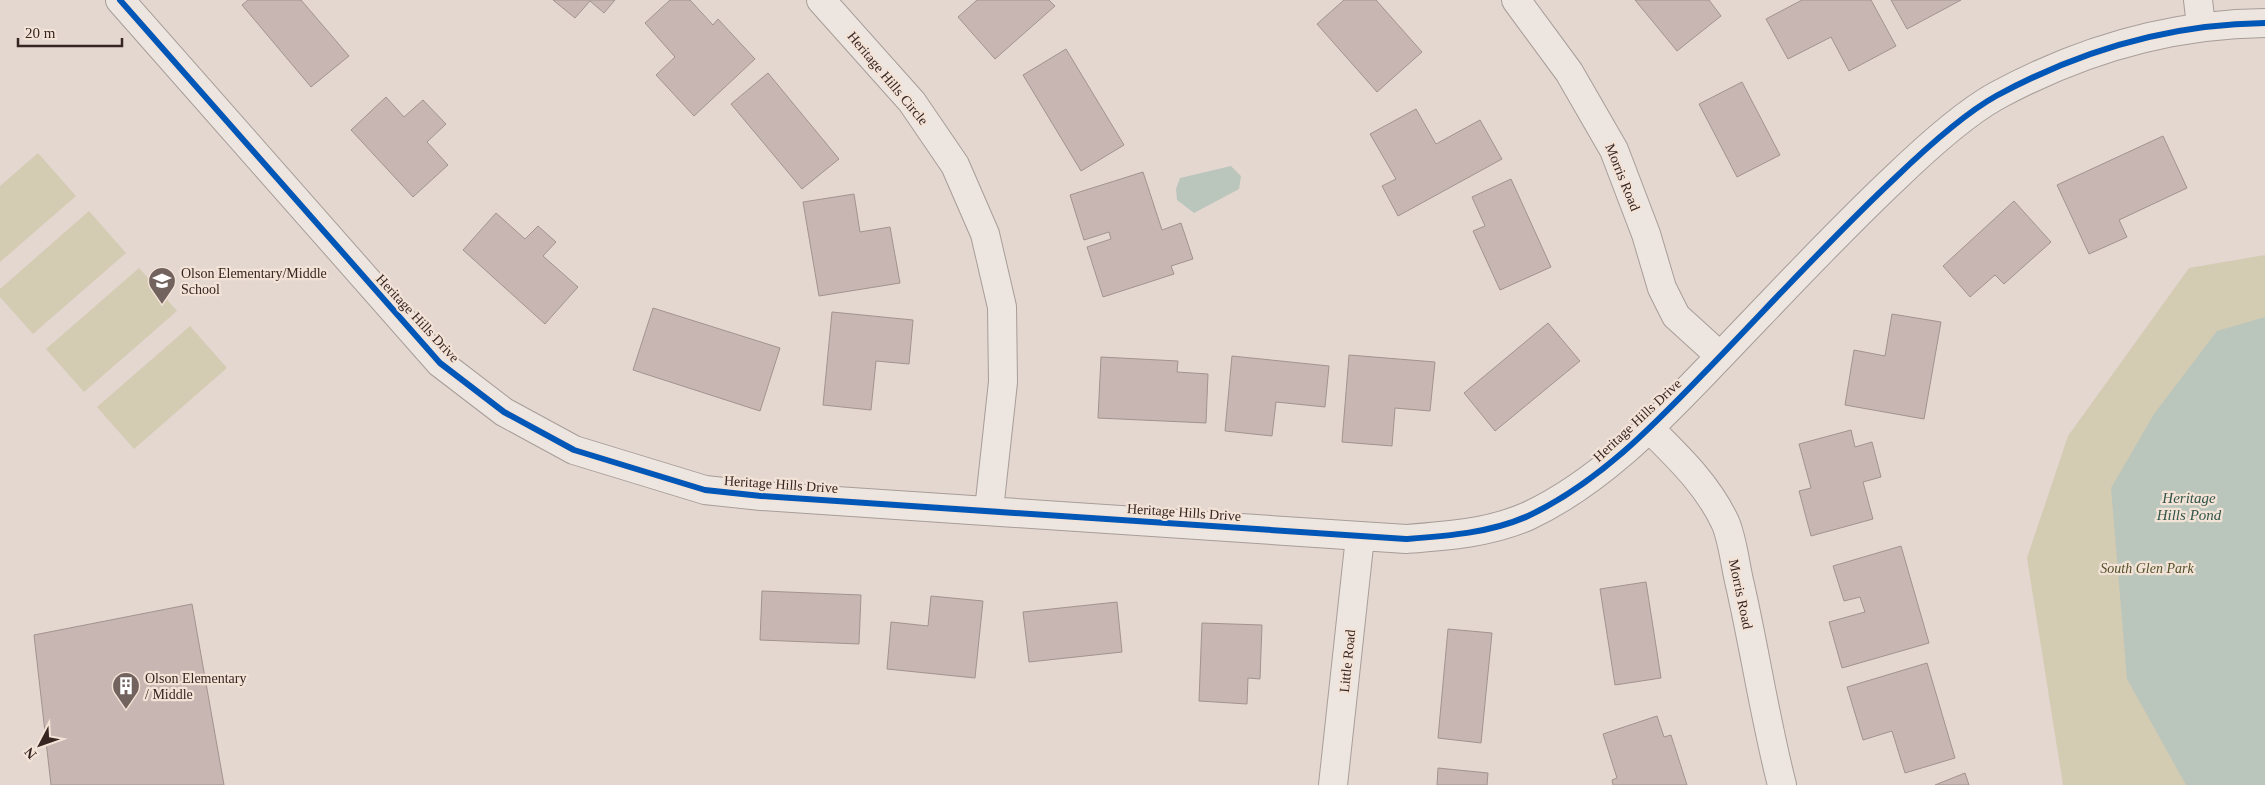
<svg xmlns="http://www.w3.org/2000/svg" width="2265" height="785" font-family="'Times New Roman',serif">
<style>
.green{fill:#d4cbb3}
.water{fill:#bac6bb}
.building{fill:#c7b6b1;stroke:#a3938f}
.lines{fill:none;stroke-linecap:round;stroke-linejoin:round}
.minor-casing{stroke:#a89d98;stroke-width:30}
.minor{stroke:#ece5e0;stroke-width:28}
.cycleway-casing{stroke:#f3e3d7;stroke-width:9}
.cycleway{stroke:#0057b8;stroke-width:6}
.labels{text-anchor:middle;stroke-width:4.5;stroke-linejoin:round;paint-order:stroke}
.street-label{font-size:14px;fill:#372521;stroke:#f3e3d7}
.poi-label{font-size:14px;fill:#372521;stroke:#f3e3d7;text-anchor:start}
.park-label{font-size:14px;font-style:italic;fill:#525029;stroke:#f3e3d7}
.water-label{font-size:15px;font-style:italic;fill:#315549;stroke:#f3e3d7}
</style>
<rect width="100%" height="100%" fill="#e3d7d0"/>
<!-- green -->
<path class="green" d="M 38,153 L 76,196 L 0,262 L 0,186 Z
M 89,211 L 126,253 L 33,334 L 0,297 L 0,289 Z
M 2265,255 L 2265,785 L 2063,785 L 2027,558 L 2068,436 L 2189,268 Z
M 139,268 L 177,311 L 84,392 L 46,349 Z
M 190,326 L 227,368 L 134,449 L 97,407 Z"/>
<!-- water -->
<path class="water" d="M 1231,166 L 1241,176 L 1239,189 L 1194,213 L 1177,200 L 1176,189 L 1180,178 Z
M 2265,317 L 2265,785 L 2186,785 L 2127,679 L 2111,488 L 2154,414 L 2217,331 Z"/>
<!-- building -->
<path class="building" d="M 248,0 L 301,0 L 349,56 L 311,87 L 242,5 Z
M 553,0 L 615,0 L 604,13 L 590,1 L 575,18 Z
M 670,0 L 690,0 L 713,25 L 718,19 L 755,59 L 694,116 L 656,75 L 675,57 L 645,23 Z
M 977,0 L 1049,0 L 1055,6 L 995,59 L 958,17 Z
M 1344,0 L 1376,0 L 1422,52 L 1377,92 L 1317,24 Z
M 1635,0 L 1709,0 L 1721,16 L 1677,51 Z
M 1802,0 L 1871,0 L 1896,46 L 1849,71 L 1831,37 L 1788,59 L 1766,19 Z
M 1891,0 L 1961,0 L 1907,29 Z
M 1066,49 L 1124,145 L 1081,171 L 1023,75 Z
M 768,73 L 839,159 L 802,189 L 731,104 Z
M 1742,82 L 1780,155 L 1737,177 L 1699,104 Z
M 386,97 L 404,117 L 423,100 L 446,124 L 427,142 L 448,165 L 413,197 L 351,130 Z
M 1416,109 L 1436,144 L 1480,120 L 1502,159 L 1398,216 L 1382,186 L 1396,179 L 1370,134 Z
M 2163,136 L 2187,188 L 2119,220 L 2127,237 L 2089,254 L 2057,185 Z
M 1143,172 L 1162,230 L 1181,223 L 1193,259 L 1171,266 L 1174,274 L 1103,297 L 1087,247 L 1111,239 L 1109,232 L 1084,240 L 1070,195 Z
M 1511,179 L 1551,267 L 1500,290 L 1473,231 L 1485,226 L 1472,197 Z
M 854,194 L 860,232 L 890,227 L 900,283 L 819,296 L 803,202 Z
M 2014,201 L 2051,242 L 2004,284 L 1995,275 L 1970,297 L 1943,266 Z
M 496,213 L 525,239 L 538,226 L 556,242 L 543,256 L 578,287 L 545,324 L 463,250 Z
M 653,308 L 780,348 L 760,411 L 633,370 Z
M 832,312 L 913,320 L 909,364 L 876,361 L 871,410 L 823,405 Z
M 1892,314 L 1941,322 L 1924,419 L 1845,405 L 1854,350 L 1885,356 Z
M 1548,323 L 1580,361 L 1495,431 L 1464,393 Z
M 1349,355 L 1435,362 L 1430,411 L 1395,408 L 1392,446 L 1342,442 Z
M 1232,356 L 1329,366 L 1325,407 L 1276,402 L 1272,436 L 1225,431 Z
M 1101,357 L 1178,361 L 1177,372 L 1208,374 L 1206,423 L 1098,418 Z
M 1851,430 L 1855,447 L 1872,442 L 1881,477 L 1863,482 L 1873,519 L 1811,536 L 1799,491 L 1811,488 L 1799,444 Z
M 1901,546 L 1929,643 L 1842,668 L 1829,622 L 1865,612 L 1860,597 L 1844,601 L 1833,566 Z
M 1646,582 L 1661,678 L 1615,685 L 1600,589 Z
M 762,591 L 861,595 L 859,644 L 760,640 Z
M 931,596 L 983,601 L 975,678 L 887,669 L 891,622 L 928,626 Z
M 1117,602 L 1122,652 L 1029,662 L 1023,612 Z
M 192,604 L 224,785 L 51,785 L 34,635 Z
M 1202,623 L 1262,625 L 1260,679 L 1248,678 L 1247,704 L 1199,701 Z
M 1448,629 L 1492,633 L 1481,743 L 1438,738 Z
M 1927,663 L 1955,758 L 1905,773 L 1892,731 L 1863,740 L 1847,687 Z
M 1657,716 L 1664,737 L 1671,735 L 1687,785 L 1613,785 L 1612,780 L 1617,778 L 1603,734 Z
M 1438,768 L 1488,773 L 1487,785 L 1437,785 Z
M 1965,773 L 1969,785 L 1935,785 Z"/>
<g class="lines">
<defs>
<path id="minor" d="M 120,0 L 440,363 L 504,412 L 574,450 L 705,490 L 761,496 L 1406,539 C 1447,536 1490,533 1528,516 C 1598,483 1652,427 1705,372 C 1768,307 1829,240 1895,178 C 1923,151 1962,115 1996,96 C 2079,51 2171,24 2265,23
M 821,0 L 912,102 L 955,165 L 985,234 L 1002,307 L 1003,382 L 989,510
M 1516,0 L 1569,72 L 1614,150 L 1646,234 L 1662,288 L 1676,316 L 1720,356
M 2198,0 L 2201,26
M 1649,428 C 1678,457 1707,484 1725,522 C 1733,540 1735,565 1740,585 C 1755,651 1765,719 1782,785
M 1333,785 L 1360,537"/>
</defs>
<!-- minor casing -->
<use href="#minor" class="minor-casing"/>
<!-- minor -->
<use href="#minor" class="minor"/>
<defs>
<path id="cycleway" d="M 120,0 L 440,363 L 504,412 L 574,450 L 705,490 L 761,496 L 1406,539 C 1447,536 1490,533 1528,516 C 1598,483 1652,427 1705,372 C 1768,307 1829,240 1895,178 C 1923,151 1962,115 1996,96 C 2079,51 2171,24 2265,23"/>
</defs>
<!-- cycleway casing -->
<use href="#cycleway" class="cycleway-casing"/>
<!-- cycleway -->
<use href="#cycleway" class="cycleway"/>
</g>
<!-- icons -->
<defs>
<symbol id="school-pin" viewBox="-11 -11 22 30"><path d="M0 17L-7.5 6A9.5 9.5 0 1 1 7.5 6Z" fill="#73635e" stroke="#f3e3d7"/><path d="M0-5L7-2L0 1L-7-2ZM-4 1L0 2.5L4 1V4Q0 6-4 4Z" fill="#fff"/></symbol>
<symbol id="building-pin" viewBox="-11 -11 22 30"><path d="M0 17L-7.5 6A9.5 9.5 0 1 1 7.5 6Z" fill="#73635e" stroke="#f3e3d7"/><path d="M-4-6H4V6H1V3H-1V6H-4ZM-2.5-4.3h1.7v1.8h-1.7ZM.8-4.3h1.7v1.8H.8ZM-2.5-1h1.7V.8h-1.7ZM.8-1h1.7V.8H.8Z" fill="#fff"/></symbol>
</defs>
<g fill-rule="evenodd">
<use href="#school-pin" x="146" y="265" width="32" height="43"/>
<use href="#building-pin" x="110" y="670" width="32" height="43"/>
</g>
<g class="labels">
<!-- street labels -->
<g class="street-label">
<text transform="translate(888 78) rotate(50)" y="5">Heritage Hills Circle</text>
<text transform="translate(1623 177) rotate(68)" y="5">Morris Road</text>
<text transform="translate(418 318) rotate(47)" y="5">Heritage Hills Drive</text>
<text transform="translate(1637 420) rotate(-43)" y="5">Heritage Hills Drive</text>
<text transform="translate(781 484) rotate(4)" y="5">Heritage Hills Drive</text>
<text transform="translate(1184 512) rotate(4)" y="5">Heritage Hills Drive</text>
<text transform="translate(1741 594) rotate(78)" y="5">Morris Road</text>
<text transform="translate(1347 661) rotate(-84)" y="5">Little Road</text>
</g>
<!-- poi labels -->
<g class="poi-label">
<text x="181" y="278">Olson Elementary/Middle<tspan x="181" dy="16">School</tspan></text>
<text x="145" y="683">Olson Elementary<tspan x="145" dy="16">/ Middle</tspan></text>
</g>
<!-- park labels -->
<g class="park-label">
<text x="2147" y="573">South Glen Park</text>
</g>
<!-- water labels -->
<g class="water-label">
<text x="2189" y="503">Heritage<tspan x="2189" dy="17">Hills Pond</tspan></text>
</g>
</g>
<!-- north arrow -->
<g transform="translate(40 745) rotate(229)" stroke="#f3e3d7" stroke-width="4" paint-order="stroke">
<path d="M0-4L9 19L0 12L-9 19Z" fill="#372521"/>
<text y="-8" font-size="14" font-weight="bold" text-anchor="middle" fill="#372521">N</text>
</g>
<!-- scale -->
<path d="M18 38v8h104v-8" fill="none" stroke="#372521" stroke-width="2.5"/>
<text x="25" y="38" font-size="15" fill="#372521" stroke="#f3e3d7" stroke-width="4" paint-order="stroke">20 m</text>
</svg>
